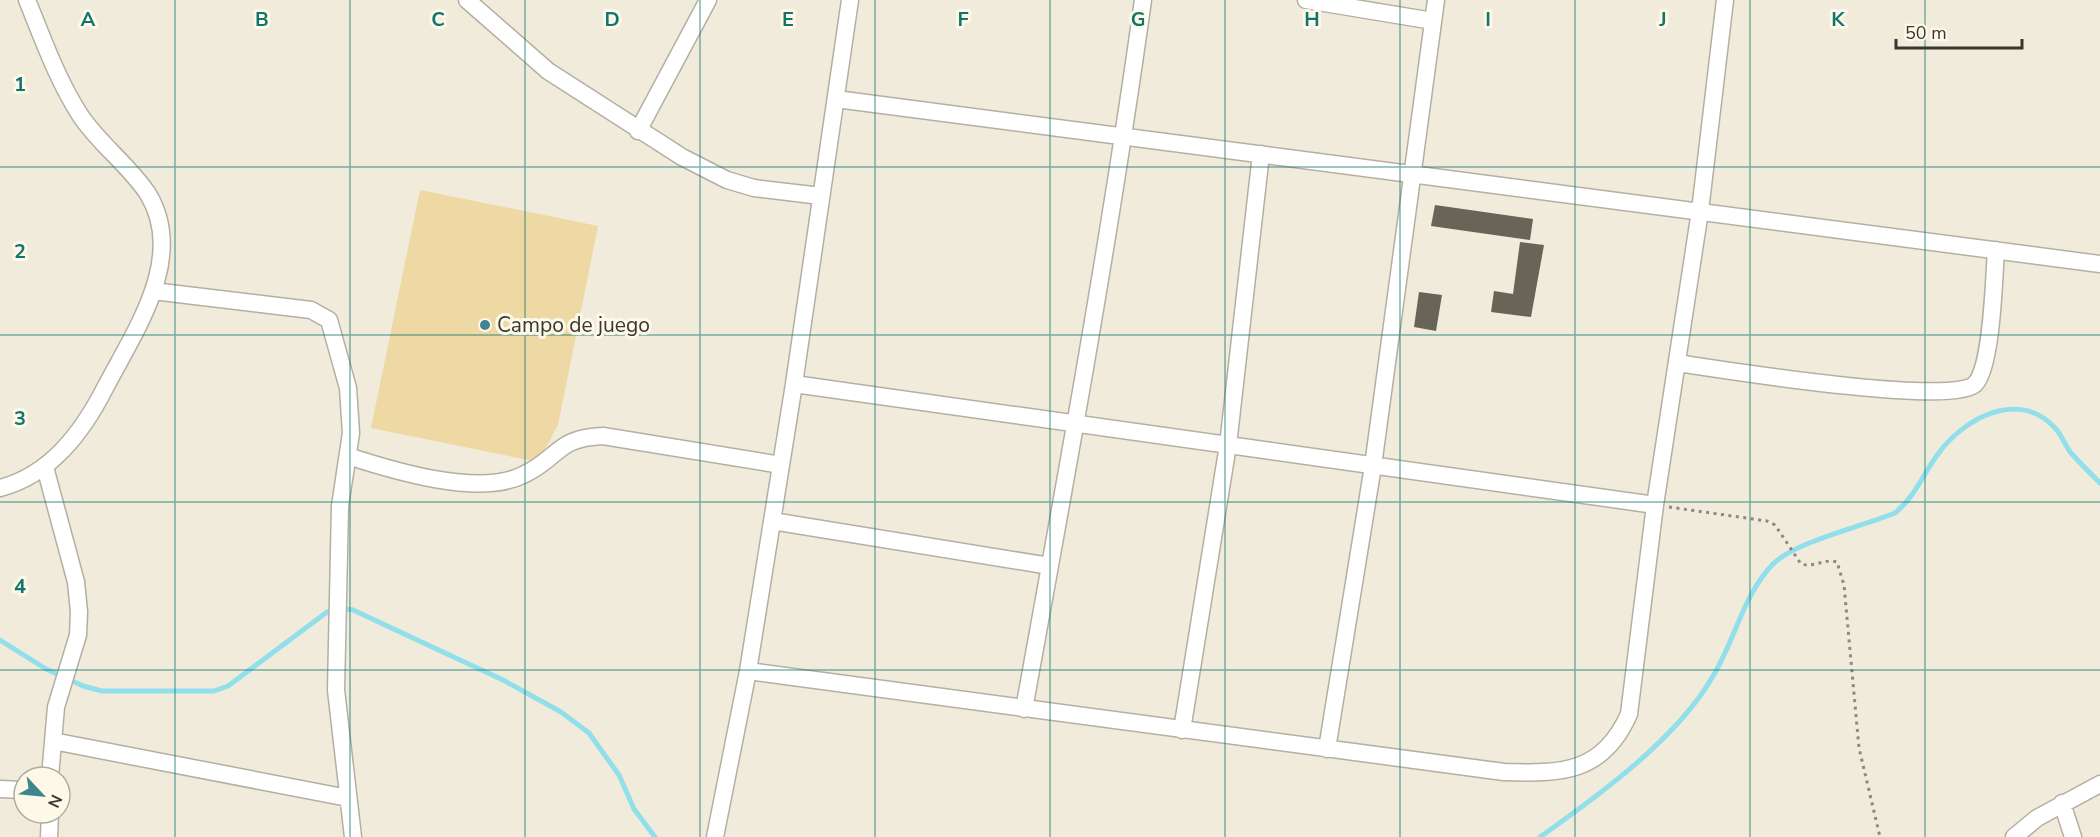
<svg xmlns="http://www.w3.org/2000/svg" width="2100" height="837" font-family="'Nunito Sans',sans-serif">
<style>
.green{fill:#eed8a3}
.lines{fill:none;stroke-linecap:round;stroke-linejoin:round}
.stream{stroke:#91dfeb;stroke-width:5}
.building{fill:#696458}
.minor-casing{stroke:#b5afa2;stroke-width:19}
.path{stroke:#8d897f;stroke-width:3;stroke-dasharray:3 4.5;stroke-linecap:butt}
.minor{stroke:#fff;stroke-width:16}
.grid{fill:none;stroke:#0f766e;stroke-width:1.5;stroke-opacity:0.55}
.poi-dot{fill:#3f8590;stroke:#fef8e9;stroke-width:2}
.labels{text-anchor:middle;stroke-width:6;stroke-linejoin:round;paint-order:stroke}
.poi-label{font-size:21px;fill:#3a3732;stroke:#fef8e9;text-anchor:start}
.grid-label{font-size:20px;text-anchor:middle;font-weight:bold;fill:#0f766e;stroke:#fef8e9;stroke-width:6;stroke-linejoin:round;paint-order:stroke}
</style>
<rect width="100%" height="100%" fill="#f1ebdc"/>
<!-- green -->
<path class="green" d="M 420,190 L 598,226 L 558,425 L 538,462 L 371,428 Z"/>
<g class="lines">
<!-- stream -->
<path class="stream" d="M 0,640 L 46,669 L 83,686 L 102,691 L 214,691 L 228,686 L 327,612 L 339,608 L 353,610 L 503,680 L 561,712 L 589,733 L 619,775 L 634,809 L 655,837
M 1540,837 C 1598,796 1678,738 1713,676 C 1735,640 1743,595 1773,564 C 1795,542 1863,526 1895,513 C 1915,497 1923,474 1938,454 C 1964,418 2019,388 2056,429 C 2062,436 2065,445 2071,453 C 2080,463 2090,473 2100,483"/>
</g>
<!-- building -->
<path class="building" d="M 1435,205 L 1533,219 L 1530,240 L 1431,226 Z
M 1520,242 L 1544,245 L 1531,317 L 1491,312 L 1494,291 L 1513,294 Z
M 1419,292 L 1442,295 L 1436,331 L 1414,327 Z"/>
<g class="lines">
<defs>
<path id="minor" d="M 467,0 L 548,71 L 682,157 L 727,180 L 754,188 L 821,196
M 1306,0 L 1433,21
M 836,99 L 2100,264
M 638,131 L 708,0
M 153,291 L 311,310 L 329,320 L 348,388 L 351,433 L 340,506 L 336,690 L 353,837
M 1677,363 C 1718,369 1953,407 1975,384 C 1992,367 1994,278 1996,250
M 794,384 L 1655,505
M 348,456 C 394,471 479,497 523,475 C 560,458 555,438 603,436 L 781,465
M 45,467 L 76,582 L 79,612 L 78,635 L 56,707 L 50,777
M 0,488 C 50,475 82,433 105,388 C 134,332 187,258 148,194 C 129,165 99,144 80,115 C 57,79 43,39 27,0
M 772,521 L 1050,566
M 748,671 L 1504,772 C 1562,774 1603,773 1629,714 L 1655,505 L 1700,211 L 1725,0
M 1024,709 C 1067,473 1110,237 1143,0
M 1182,730 L 1228,445 L 1261,154
M 53,741 L 348,798
M 1327,749 L 1373,466 L 1436,0
M 0,789 L 24,790
M 2062,803 L 2073,837
M 49,837 L 50,813
M 715,837 L 748,671 L 794,384 L 850,0
M 2014,837 L 2037,818 L 2100,784"/>
</defs>
<!-- minor casing -->
<use href="#minor" class="minor-casing"/>
<!-- path -->
<path class="path" d="M 1669,507 L 1767,521 L 1775,525 L 1801,564 C 1814,568 1825,558 1837,562 L 1844,585 L 1859,748 L 1880,837"/>
<!-- minor -->
<use href="#minor" class="minor"/>
</g>
<!-- grid -->
<path class="grid" d="M 175,0 L 175,837M 350,0 L 350,837M 525,0 L 525,837M 700,0 L 700,837M 875,0 L 875,837M 1050,0 L 1050,837M 1225,0 L 1225,837M 1400,0 L 1400,837M 1575,0 L 1575,837M 1750,0 L 1750,837M 1925,0 L 1925,837M 0,167 L 2100,167M 0,335 L 2100,335M 0,502 L 2100,502M 0,670 L 2100,670"/>
<!-- markers -->
<circle class="poi-dot" cx="485" cy="325" r="6"/>
<g class="labels">
<!-- poi labels -->
<g class="poi-label">
<text x="497" y="332">Campo de juego</text>
</g>
</g>
<g class="grid-label">
<text x="88" y="26">A</text>
<text x="262" y="26">B</text>
<text x="438" y="26">C</text>
<text x="612" y="26">D</text>
<text x="788" y="26">E</text>
<text x="963" y="26">F</text>
<text x="1138" y="26">G</text>
<text x="1312" y="26">H</text>
<text x="1488" y="26">I</text>
<text x="1663" y="26">J</text>
<text x="1838" y="26">K</text>
<text x="20" y="91">1</text>
<text x="20" y="258">2</text>
<text x="20" y="425">3</text>
<text x="20" y="593">4</text>
</g>
<!-- north arrow -->
<g transform="translate(42 795) rotate(116)"><circle r="28" fill="#fef8e9" stroke="#b0aba0" stroke-width="1.5"/>
<path d="M0-4.5L10 22L0 15L-10 22Z" fill="#3f8590"/>
<text y="-9" font-size="16" font-weight="bold" text-anchor="middle" fill="#3a3732">N</text>
</g>
<!-- scale -->
<path d="M1896 39v9h126v-9" fill="none" stroke="#3a3732" stroke-width="3"/>
<text x="1905" y="39" font-size="18" fill="#3a3732" stroke="#fef8e9" stroke-width="4.5" paint-order="stroke">50 m</text>
</svg>
